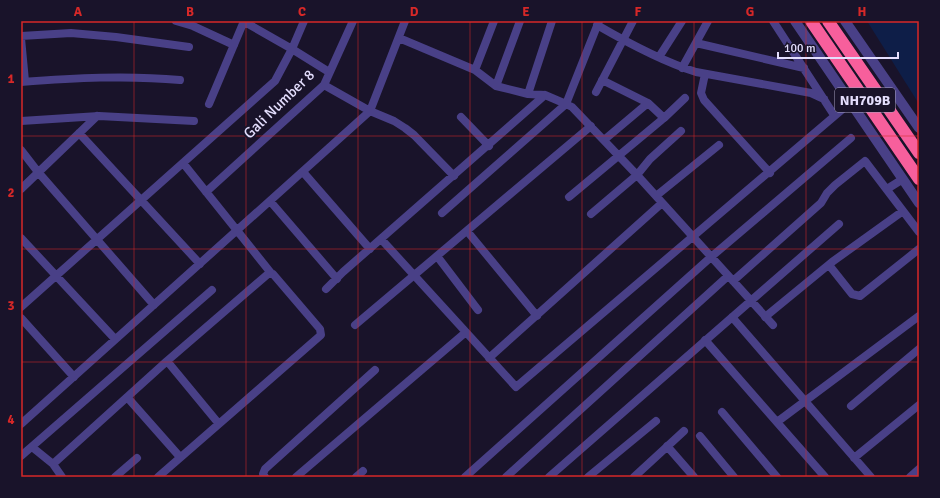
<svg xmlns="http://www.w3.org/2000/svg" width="940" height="498" font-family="Signika,sans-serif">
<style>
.water{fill:#0e1e48}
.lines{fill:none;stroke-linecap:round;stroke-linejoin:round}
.minor{stroke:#494087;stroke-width:8}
.tertiary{stroke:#494087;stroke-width:10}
.motorway{stroke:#f75f9c;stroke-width:12}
.grid{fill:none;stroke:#d62828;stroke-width:1;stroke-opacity:0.55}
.labels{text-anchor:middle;stroke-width:4;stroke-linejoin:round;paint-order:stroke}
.shield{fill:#19132a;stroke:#a7a1be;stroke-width:1}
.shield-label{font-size:14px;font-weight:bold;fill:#e4defd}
.street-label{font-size:15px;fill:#e4defd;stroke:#19132a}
.neatline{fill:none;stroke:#d62828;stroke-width:1.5}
.grid-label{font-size:13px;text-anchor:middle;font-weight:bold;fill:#d62828}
</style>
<rect width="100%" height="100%" fill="#19132a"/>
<!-- water -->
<path class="water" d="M 867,21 L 919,21 L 919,104 Z"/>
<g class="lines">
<!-- minor -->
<path class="minor" d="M 176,21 L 193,26 L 234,45
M 243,21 L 292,49 L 329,72
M 773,21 L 834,115
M 597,25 C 628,43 661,61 696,72 L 811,93 L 824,99
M 21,36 L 71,33 L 116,37 L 189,47
M 21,38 L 25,81
M 399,38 L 475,70 L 496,86 L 528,94 L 545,95 L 566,104 L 572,107 L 637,175 L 773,325
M 696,43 L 804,68
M 659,57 L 682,21
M 682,68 L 708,21
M 475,70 L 494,21
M 705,74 L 701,93 L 704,100 L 770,173
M 602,80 L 648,103 L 664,118
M 21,82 C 74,78 127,75 180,80
M 324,85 L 370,111 L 394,121 L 405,128 L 414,135 L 454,176
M 496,86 L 520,21
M 596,92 L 633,21
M 528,94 L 552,21
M 209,104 L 244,21
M 461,117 L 489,146
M 21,121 L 99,116 L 194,121
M 79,133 L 200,264
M 604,140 L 648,103
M 21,150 L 38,172 L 154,305
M 183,163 L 271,273
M 303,172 L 370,249
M 21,189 L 97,116
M 887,189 L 903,179
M 206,192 L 324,85 L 353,21
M 656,196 L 719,145
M 569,197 L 664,118 L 685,98
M 270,201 L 337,279
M 442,213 L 566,104 L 599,21
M 591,214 L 637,175 L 650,159 L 681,131
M 467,231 L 537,316
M 21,238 L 115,339
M 381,239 L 516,387 L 851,102
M 437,256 L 478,310
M 829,265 L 852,294 L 860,296 L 919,249
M 733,281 L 821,203 L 827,193 L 835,185 L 865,161 L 919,232
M 326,289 L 343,272 L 545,95
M 21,307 L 275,81 L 292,49 L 304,21
M 732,317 L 871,477
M 765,317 L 832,262 L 903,211
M 21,318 L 74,377
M 355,325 L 591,126
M 705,340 L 825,477
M 489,358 L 662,203
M 167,361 L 219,424
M 127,397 L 180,457
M 851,406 L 919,349
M 722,412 L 777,477
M 777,422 L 919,316
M 21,424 L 370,111 L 405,21
M 700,436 L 734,477
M 667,446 L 694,477
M 32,447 L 53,464 L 62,477
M 21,456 L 212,290
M 854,458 L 919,405
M 53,464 L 167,361 L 268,274 L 273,274 L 320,329 L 321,335 L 158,477
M 115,477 L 137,458
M 265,477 L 263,474 L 265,469 L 375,370
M 296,477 L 466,332
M 356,477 L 363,471
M 465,477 L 711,257 L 851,138
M 506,477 L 728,276
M 549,477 L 839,224
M 588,477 L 656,421
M 634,477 L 684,431
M 910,477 L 919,469"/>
<!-- tertiary -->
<path class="tertiary" d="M 795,21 L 919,203
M 845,21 L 919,128"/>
<!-- motorway -->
<path class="motorway" d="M 811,21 L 919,179
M 828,21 L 919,153"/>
</g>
<!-- grid -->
<path class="grid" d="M 134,21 L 134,477M 246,21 L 246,477M 358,21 L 358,477M 470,21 L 470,477M 582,21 L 582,477M 694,21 L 694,477M 806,21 L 806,477M 21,136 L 919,136M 21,249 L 919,249M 21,362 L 919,362"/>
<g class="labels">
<!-- shield labels -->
<rect class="shield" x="835" y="88" width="60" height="24" rx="3"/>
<g class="shield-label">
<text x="865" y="105">NH709B</text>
</g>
<!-- street labels -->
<g class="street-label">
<text transform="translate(279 104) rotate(-44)" y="5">Gali Number 8</text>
</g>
</g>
<!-- border -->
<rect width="940" height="498" fill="none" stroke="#19132a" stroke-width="44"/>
<!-- scale -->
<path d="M778 52v6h120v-6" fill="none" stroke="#e4defd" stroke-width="2"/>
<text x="784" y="52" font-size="12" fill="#e4defd" stroke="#19132a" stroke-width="3" paint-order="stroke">100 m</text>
<rect x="22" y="22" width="896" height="454" class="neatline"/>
<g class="grid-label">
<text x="78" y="16">A</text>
<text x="190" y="16">B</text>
<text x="302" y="16">C</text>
<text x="414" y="16">D</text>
<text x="526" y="16">E</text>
<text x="638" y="16">F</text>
<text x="750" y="16">G</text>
<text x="862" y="16">H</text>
<text x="11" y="83">1</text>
<text x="11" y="197">2</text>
<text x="11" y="310">3</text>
<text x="11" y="424">4</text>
</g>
</svg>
